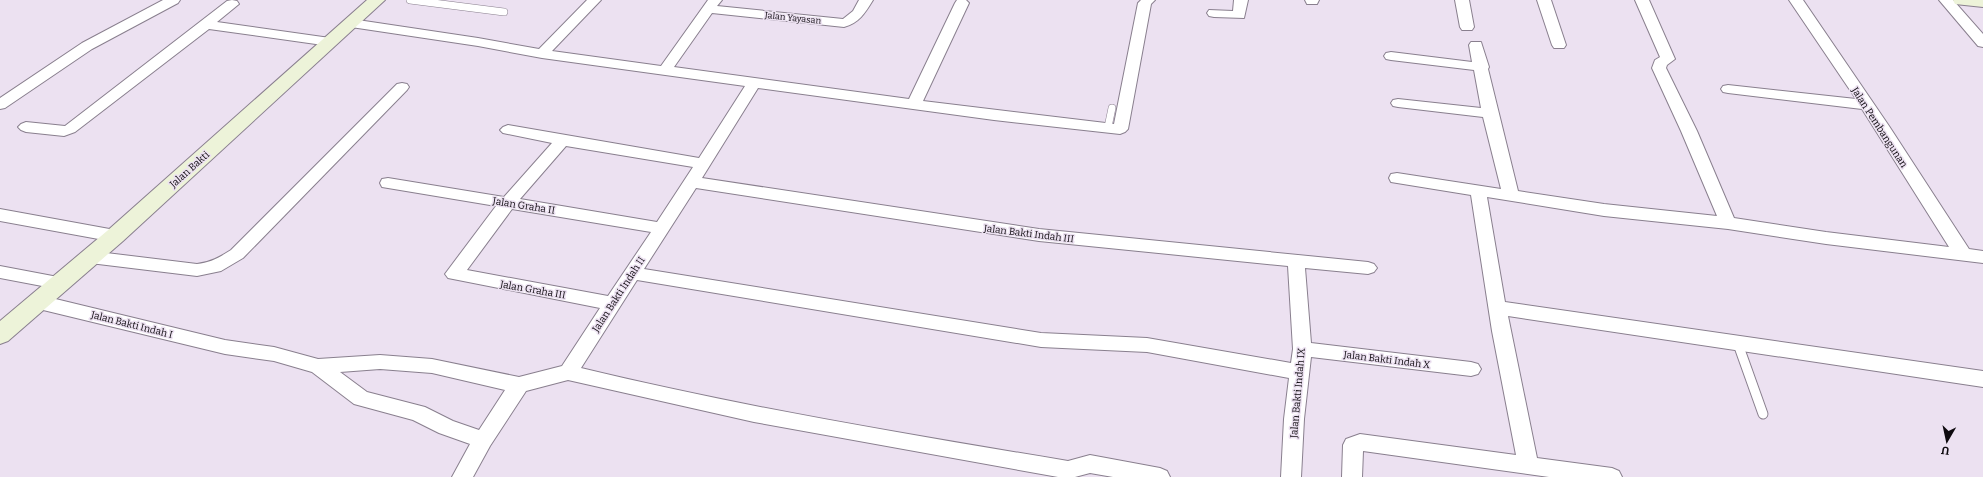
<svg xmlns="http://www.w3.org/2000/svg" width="1983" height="477" font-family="Bitter,serif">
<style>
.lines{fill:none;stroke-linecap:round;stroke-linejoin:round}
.lane-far1-casing{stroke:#897f8e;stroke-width:8}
.lane-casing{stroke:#897f8e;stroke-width:11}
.street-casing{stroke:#897f8e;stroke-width:2}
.secondary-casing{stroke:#897f8e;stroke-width:2}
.lane-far1{stroke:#fff;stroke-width:7}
.lane{stroke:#fff;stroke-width:9}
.street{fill:#fff;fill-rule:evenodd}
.secondary{fill:#edf3d9;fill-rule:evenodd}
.labels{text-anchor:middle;stroke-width:3;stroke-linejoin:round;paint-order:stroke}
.far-street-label{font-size:9px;fill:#0e0a0f;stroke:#ece1f1}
.street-label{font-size:10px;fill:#0e0a0f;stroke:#ece1f1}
</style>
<rect width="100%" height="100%" fill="#ece1f1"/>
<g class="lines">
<defs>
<path id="lane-far1" d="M 410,0 L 504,12
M 1108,127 L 1112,108"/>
<path id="lane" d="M 1738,344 L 1763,414"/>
<path id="street" d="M 163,0 L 180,0 L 178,3 L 92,49 L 5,108 L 0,109 L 0,98 L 82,43 Z
M 232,0 L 237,1 L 239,4 L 217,22 L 330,38 L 335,39 L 337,42 L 335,45 L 330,46 L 209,29 L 75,132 L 64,136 L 26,132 L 21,130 L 18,127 L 21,124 L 26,122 L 65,126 L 227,1 Z
M 587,0 L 601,0 L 552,51 L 661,66 L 708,0 L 722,0 L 717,6 L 843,19 L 853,11 L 859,0 L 873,0 C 865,13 859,23 844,27 L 712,13 L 674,67 L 909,99 L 955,3 L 957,0 L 966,0 L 969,3 L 923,101 L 1114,124 L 1138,3 L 1141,0 L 1155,0 L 1151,4 L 1128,129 L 1125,132 L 1120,134 L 994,120 L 758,88 L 702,178 L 1039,229 L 1368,262 L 1374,264 L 1377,268 L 1374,272 L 1368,274 L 1305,268 L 1311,343 L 1471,362 L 1478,364 L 1481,369 L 1478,374 L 1471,376 L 1311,357 L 1304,419 L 1301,477 L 1281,477 L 1284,419 L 1289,378 L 1147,352 L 1041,347 L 637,280 L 581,368 C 742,407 905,434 1068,461 L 1090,455 L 1160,468 L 1167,471 L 1170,477 L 1113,477 L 1090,473 L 1075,477 L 1058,477 L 754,422 L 568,380 L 526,391 L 490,446 L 473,477 L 452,477 L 470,444 L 439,433 L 413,420 L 354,404 L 312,372 L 274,361 L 225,354 L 39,309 L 33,307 L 30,302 L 33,297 L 39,295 L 225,340 L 274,347 L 318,359 L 380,355 L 432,359 L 519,377 L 562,366 L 600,308 L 448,278 L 445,274 L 496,206 L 382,187 L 380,183 L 382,179 L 388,178 L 504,197 L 552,143 L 503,133 L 500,130 L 503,127 L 508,125 L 699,158 L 745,86 L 542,58 L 478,46 L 351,27 L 346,26 L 344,23 L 346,20 L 351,19 L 478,38 L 539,49 ZM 566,146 L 693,167 L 657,222 L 520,199 ZM 696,188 L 1039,241 L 1288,266 L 1293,349 L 1291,363 L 1147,338 L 1041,333 L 644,269 ZM 512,209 L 651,232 L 608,296 L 467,270 ZM 380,369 L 432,373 L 505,390 L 479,430 L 453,421 L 425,407 L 367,392 L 340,372 Z
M 1234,0 L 1248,0 L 1244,18 L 1214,17 L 1209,16 L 1207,13 L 1209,10 L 1233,11 Z
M 1305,0 L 1319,0 L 1317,4 L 1307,4 Z
M 1455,0 L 1469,0 L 1474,27 L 1472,30 L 1462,30 L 1460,27 Z
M 1537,0 L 1551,0 L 1566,45 L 1564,48 L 1554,48 L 1552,45 Z
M 1635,0 L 1649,0 L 1675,59 L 1667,65 L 1666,68 L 1697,131 L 1734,218 L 1826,232 L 1949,247 L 1862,109 L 1728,93 L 1723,92 L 1721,89 L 1723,86 L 1728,85 L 1856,99 L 1789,0 L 1803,0 L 1889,126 L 1969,249 L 1983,251 L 1983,263 L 1826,244 L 1728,229 L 1604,216 L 1487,197 L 1505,302 L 1983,371 L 1983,387 L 1508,316 L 1537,458 L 1612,468 L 1619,471 L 1622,477 L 1549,477 L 1363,451 L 1362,477 L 1342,477 L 1343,445 L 1346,439 L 1360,434 L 1516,455 L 1492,331 L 1471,195 L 1397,183 L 1391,182 L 1389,178 L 1391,174 L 1397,173 L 1501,189 L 1483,117 L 1398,107 L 1393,106 L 1391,103 L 1393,100 L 1398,99 L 1481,108 L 1474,70 L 1391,60 L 1386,59 L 1384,56 L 1386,53 L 1391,52 L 1472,62 L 1469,45 L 1471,42 L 1481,42 L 1489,67 L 1488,69 L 1518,191 L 1604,204 L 1717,216 L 1681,131 L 1652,68 L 1655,60 L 1660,57 Z
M 1939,0 L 1953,0 L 1983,34 L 1983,47 L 1978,46 Z
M 402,83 L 407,84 L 409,87 L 407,90 L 243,258 L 221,271 L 197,276 L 90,263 L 84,261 L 81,257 L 84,253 L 90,251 L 197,264 C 210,263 220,257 231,250 L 397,84 Z
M 0,209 L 115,230 L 121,232 L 123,236 L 121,240 L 115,242 L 0,221 Z
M 0,266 L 58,277 L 64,278 L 67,283 L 64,288 L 58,289 L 0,278 Z"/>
<path id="secondary" d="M 367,0 L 385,0 L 123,241 L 8,341 L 0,344 L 0,321 L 107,231 Z
M 1953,0 L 1983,0 L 1983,7 L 1955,4 Z"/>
</defs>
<!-- lane-far1 casing -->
<use href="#lane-far1" class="lane-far1-casing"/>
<!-- lane casing -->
<use href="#lane" class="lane-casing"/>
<!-- street casing -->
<use href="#street" class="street-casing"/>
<!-- secondary casing -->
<use href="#secondary" class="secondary-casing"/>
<!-- lane-far1 -->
<use href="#lane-far1" class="lane-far1"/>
<!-- lane -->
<use href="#lane" class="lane"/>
<!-- street -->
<use href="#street" class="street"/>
<!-- secondary -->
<use href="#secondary" class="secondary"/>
</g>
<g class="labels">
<!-- far-street labels -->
<g class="far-street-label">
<text transform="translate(793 18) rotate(6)" y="3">Jalan Yayasan</text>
</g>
<!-- street labels -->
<g class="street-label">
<text transform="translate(1880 127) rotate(57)" y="4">Jalan Pembangunan</text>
<text transform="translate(189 169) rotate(-42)" y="4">Jalan Bakti</text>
<text transform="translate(524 205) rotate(9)" y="4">Jalan Graha II</text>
<text transform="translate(1029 233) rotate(7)" y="4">Jalan Bakti Indah III</text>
<text transform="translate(533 289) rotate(10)" y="4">Jalan Graha III</text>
<text transform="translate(618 294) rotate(-57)" y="4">Jalan Bakti Indah II</text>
<text transform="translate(132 324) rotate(14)" y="4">Jalan Bakti Indah I</text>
<text transform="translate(1387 359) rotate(7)" y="4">Jalan Bakti Indah X</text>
<text transform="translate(1297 393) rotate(-85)" y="4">Jalan Bakti Indah IX</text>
</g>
</g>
<!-- north arrow -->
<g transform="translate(1947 441) rotate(189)" stroke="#ece1f1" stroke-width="3" paint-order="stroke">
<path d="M0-3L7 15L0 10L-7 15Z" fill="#0e0a0f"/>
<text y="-6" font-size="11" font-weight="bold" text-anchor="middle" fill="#0e0a0f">U</text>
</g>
</svg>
